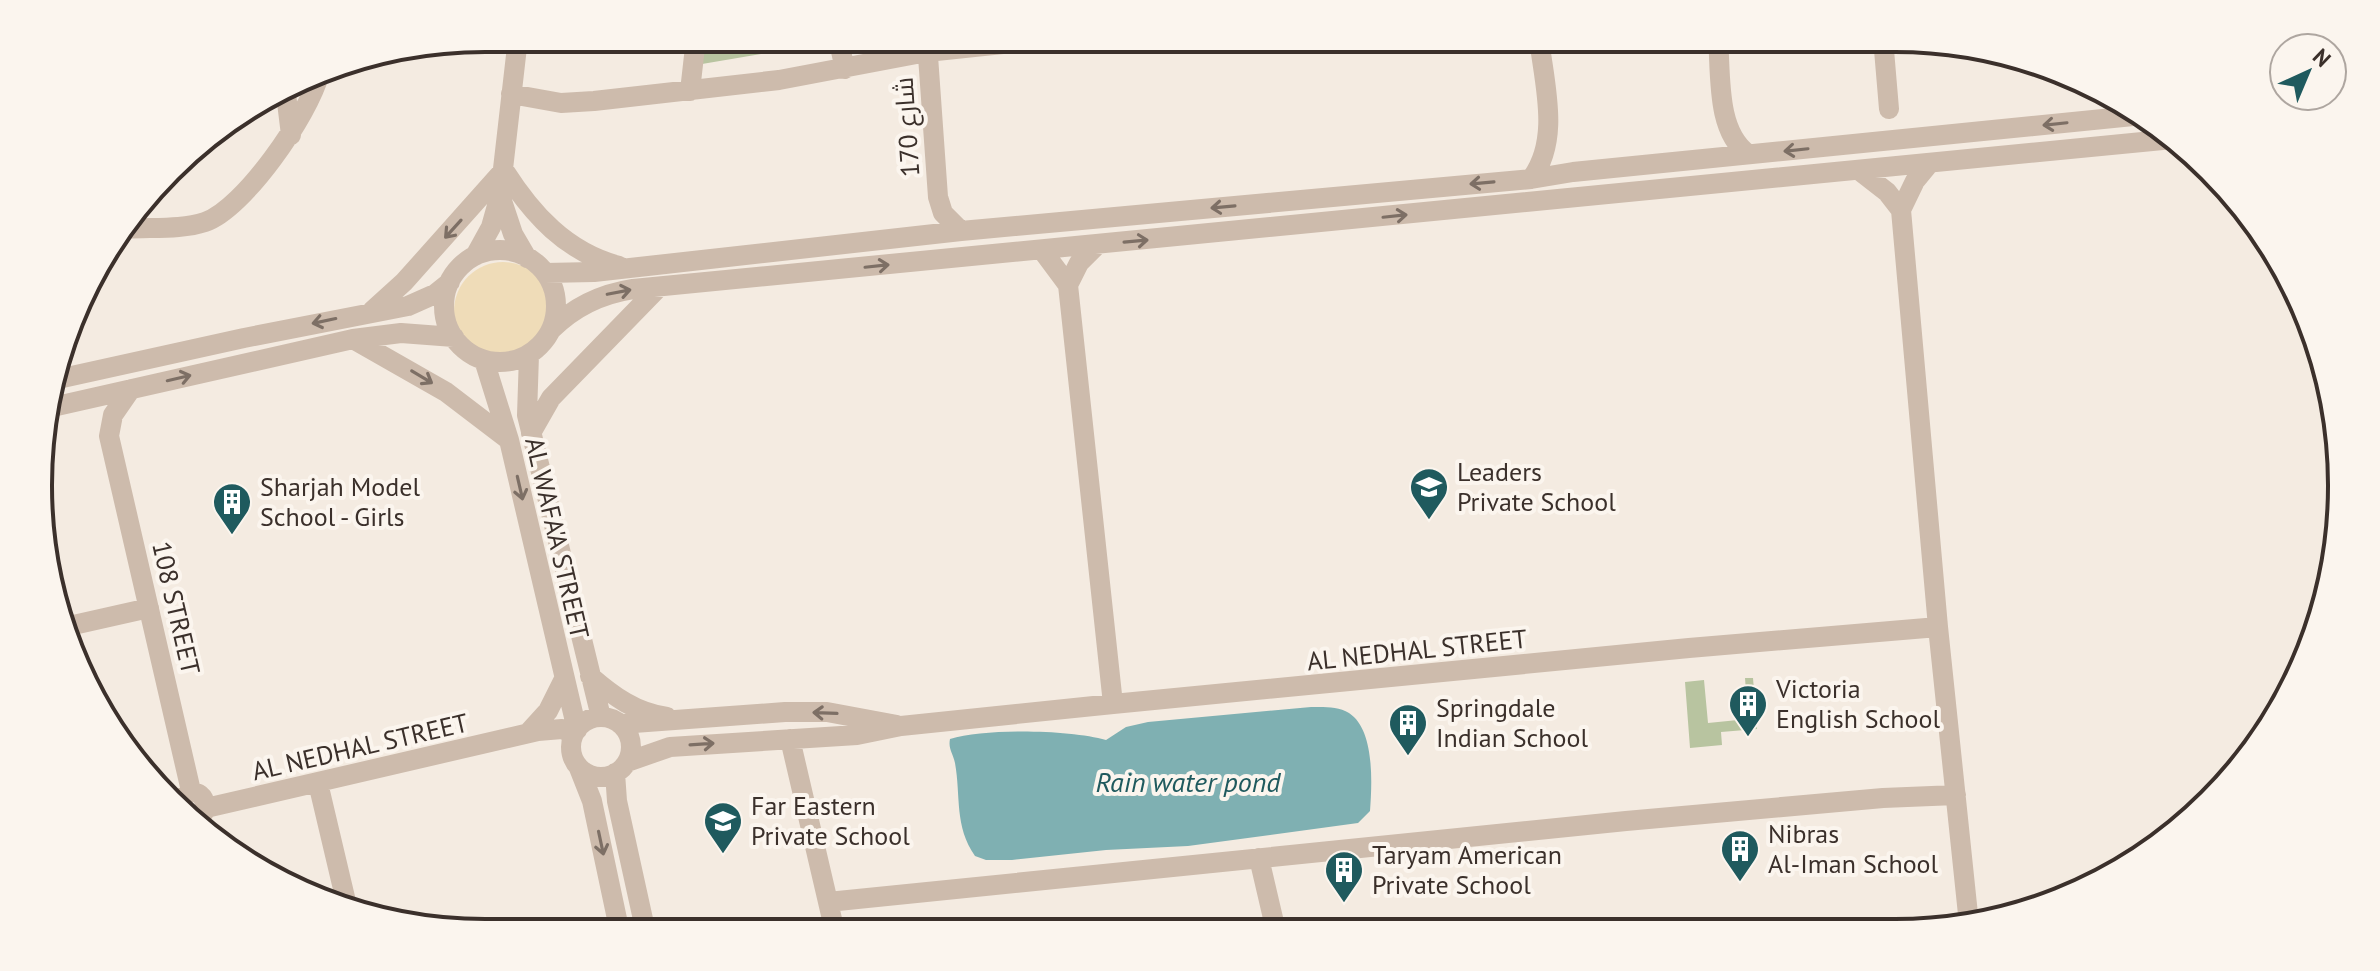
<svg xmlns="http://www.w3.org/2000/svg" width="2380" height="971" font-family="'PT Sans',Cairo,sans-serif">
<style>
.green{fill:#b8c4a0}
.sand{fill:#efdcb8}
.water{fill:#7fb0b2}
.lines{fill:none;stroke-linecap:round;stroke-linejoin:round}
.minor{stroke:#cdbbac;stroke-width:20}
.oneway{stroke:#7d6f65}
.labels{text-anchor:middle;stroke-width:8;stroke-linejoin:round;paint-order:stroke}
.street-label{font-size:26px;fill:#3b302b;stroke:#fbf5ee}
.poi-label{font-size:26px;fill:#3b302b;stroke:#fbf5ee;text-anchor:start}
.water-label{font-size:28px;font-style:italic;fill:#1f5a5e;stroke:#fbf5ee}
.rim{fill:none;stroke:#3b302b;stroke-width:4}
</style>
<rect width="100%" height="100%" fill="#f4ebe1"/>
<!-- green -->
<path class="green" d="M 705,38 L 819,38 L 820,44 L 702,64 Z
M 1745,678 L 1753,678 L 1757,729 L 1721,732 L 1722,745 L 1690,748 L 1685,682 L 1704,680 L 1708,723 L 1748,719 Z"/>
<!-- sand -->
<path class="sand" d="M454 311a49 49 0 1 1 98 0a49 49 0 1 1-98 0Z"/>
<!-- water -->
<path class="water" d="M 1311,707 C 1323,707 1338,706 1349,713 C 1375,730 1372,784 1370,811 L 1358,823 L 1188,846 L 1106,850 L 1012,860 L 986,860 L 975,856 C 954,826 961,796 955,763 C 953,753 948,749 950,739 C 986,728 1070,730 1106,740 L 1126,727 L 1148,722 Z"/>
<g class="lines">
<!-- minor -->
<path class="minor" d="M 838,38 L 845,69
M 1718,38 C 1721,75 1716,131 1748,154
M 1883,38 L 1889,109
M 927,42 L 938,197 L 943,213 L 961,231
M 690,91 L 696,38
M 286,94 L 291,135
M 511,94 L 561,103 L 594,101 L 779,80 L 927,52 L 1062,38
M 1929,164 L 1915,181 L 1901,210 L 1938,627 L 1969,924
M 1860,171 L 1887,192 L 1901,210
M 1531,179 C 1561,139 1544,84 1539,38
M 500,195 L 513,234 L 527,258
M 125,229 C 150,227 181,230 205,222 C 244,209 309,114 319,75
M 1042,250 L 1068,285 L 1113,704
M444 306a56 56 0 1 1 112 0a56 56 0 1 1-112 0Z
M 475,256 L 491,227 L 500,195 L 518,38
M 545,273 L 594,272 L 961,231 L 1531,179 L 1573,172 L 2133,116
M 1068,285 L 1079,263 L 1097,245
M 372,311 L 404,282 L 504,170 C 532,214 566,252 619,266
M 552,329 C 575,306 601,294 633,289 L 2173,139
M 353,339 L 446,392 L 509,440
M 529,355 L 527,415 L 601,717
M 484,360 L 509,440 L 577,730
M 58,379 L 244,338 L 408,306 L 435,294 L 450,282
M 131,389 L 113,415 L 109,436 L 191,791
M 48,408 L 353,339 L 401,333 L 454,337
M 531,433 L 551,398 L 659,287
M 69,626 L 149,608
M 590,676 C 613,696 636,713 667,717
M571 747a30 30 0 1 1 60 0a30 30 0 1 1-60 0Z
M 620,724 L 785,712 L 827,712 L 897,725
M 528,733 L 548,711 L 563,681
M 790,739 L 835,932
M 627,762 L 670,747 L 857,735 L 901,726 L 1113,704 L 1689,648 L 1938,627
M 579,768 L 592,801 L 620,933
M 615,773 L 617,801 L 646,933
M 318,783 L 348,910
M 180,805 C 185,784 210,791 204,812 L 192,818
M 206,808 L 538,731 L 562,729 L 574,734
M 1259,858 L 1276,931
M 828,902 L 1626,821 L 1883,798 L 1956,795"/>
</g>
<!-- one-way arrows -->
<defs><path id="oneway-shaft" d="M-6 0H5M1.5-3L5.5 0L1.5 3" fill="none" stroke-width="1.6" stroke-linecap="round" stroke-linejoin="round" transform="scale(2)"/></defs>
<g class="oneway">
<use href="#oneway-shaft" transform="translate(2055 124) rotate(174)"/>
<use href="#oneway-shaft" transform="translate(1796 150) rotate(174)"/>
<use href="#oneway-shaft" transform="translate(1482 183) rotate(175)"/>
<use href="#oneway-shaft" transform="translate(1223 207) rotate(175)"/>
<use href="#oneway-shaft" transform="translate(1395 216) rotate(-6)"/>
<use href="#oneway-shaft" transform="translate(453 229) rotate(132)"/>
<use href="#oneway-shaft" transform="translate(1136 241) rotate(-5)"/>
<use href="#oneway-shaft" transform="translate(877 266) rotate(-6)"/>
<use href="#oneway-shaft" transform="translate(619 292) rotate(-11)"/>
<use href="#oneway-shaft" transform="translate(324 321) rotate(168)"/>
<use href="#oneway-shaft" transform="translate(422 377) rotate(31)"/>
<use href="#oneway-shaft" transform="translate(179 378) rotate(-13)"/>
<use href="#oneway-shaft" transform="translate(520 488) rotate(77)"/>
<use href="#oneway-shaft" transform="translate(825 713) rotate(-178)"/>
<use href="#oneway-shaft" transform="translate(702 744) rotate(-4)"/>
<use href="#oneway-shaft" transform="translate(601 843) rotate(78)"/>
</g>
<!-- icons -->
<defs>
<symbol id="school-pin" viewBox="-11 -11 22 30"><path d="M0 17L-7.5 6A9.5 9.5 0 1 1 7.5 6Z" fill="#1f5a5e" stroke="#fbf5ee"/><path d="M0-5L7-2L0 1L-7-2ZM-4 1L0 2.5L4 1V4Q0 6-4 4Z" fill="#fff"/></symbol>
<symbol id="building-pin" viewBox="-11 -11 22 30"><path d="M0 17L-7.5 6A9.5 9.5 0 1 1 7.5 6Z" fill="#1f5a5e" stroke="#fbf5ee"/><path d="M-4-6H4V6H1V3H-1V6H-4ZM-2.5-4.3h1.7v1.8h-1.7ZM.8-4.3h1.7v1.8H.8ZM-2.5-1h1.7V.8h-1.7ZM.8-1h1.7V.8H.8Z" fill="#fff"/></symbol>
</defs>
<g fill-rule="evenodd">
<use href="#school-pin" x="1407" y="465" width="44" height="60"/>
<use href="#building-pin" x="210" y="480" width="44" height="60"/>
<use href="#building-pin" x="1726" y="682" width="44" height="60"/>
<use href="#building-pin" x="1386" y="701" width="44" height="60"/>
<use href="#school-pin" x="701" y="799" width="44" height="60"/>
<use href="#building-pin" x="1718" y="827" width="44" height="60"/>
<use href="#building-pin" x="1322" y="848" width="44" height="60"/>
</g>
<g class="labels">
<!-- street labels -->
<g class="street-label">
<text transform="translate(907 127) rotate(-94)" y="9">شارع 170</text>
<text transform="translate(557 538) rotate(77)" y="9">AL WAFA'A STREET</text>
<text transform="translate(176 608) rotate(77)" y="9">108 STREET</text>
<text transform="translate(1417 650) rotate(-6)" y="9">AL NEDHAL STREET</text>
<text transform="translate(360 747) rotate(-13)" y="9">AL NEDHAL STREET</text>
</g>
<!-- poi labels -->
<g class="poi-label">
<text x="1457" y="481">Leaders<tspan x="1457" dy="30">Private School</tspan></text>
<text x="260" y="496">Sharjah Model<tspan x="260" dy="30">School - Girls</tspan></text>
<text x="1776" y="698">Victoria<tspan x="1776" dy="30">English School</tspan></text>
<text x="1436" y="717">Springdale<tspan x="1436" dy="30">Indian School</tspan></text>
<text x="751" y="815">Far Eastern<tspan x="751" dy="30">Private School</tspan></text>
<text x="1768" y="843">Nibras<tspan x="1768" dy="30">Al-Iman School</tspan></text>
<text x="1372" y="864">Taryam American<tspan x="1372" dy="30">Private School</tspan></text>
</g>
<!-- water labels -->
<g class="water-label">
<text x="1188" y="792">Rain water pond</text>
</g>
</g>
<!-- crop -->
<path d="M0 0H2380V971H0ZM485 52H1895A433 433 0 0 1 2328 485V486A433 433 0 0 1 1895 919H485A433 433 0 0 1 52 486V485A433 433 0 0 1 485 52Z" fill="#fbf5ee" fill-rule="evenodd"/>
<path class="rim" d="M485 52H1895A433 433 0 0 1 2328 485V486A433 433 0 0 1 1895 919H485A433 433 0 0 1 52 486V485A433 433 0 0 1 485 52Z"/>
<!-- north arrow -->
<g transform="translate(2308 72) rotate(44)"><circle r="38" fill="#fbf5ee" stroke="#aea6a0" stroke-width="2"/>
<path d="M0-6L14 30L0 20L-14 30Z" fill="#1f5a5e"/>
<text y="-12" font-size="22" font-weight="bold" text-anchor="middle" fill="#3b302b">N</text>
</g>
</svg>
